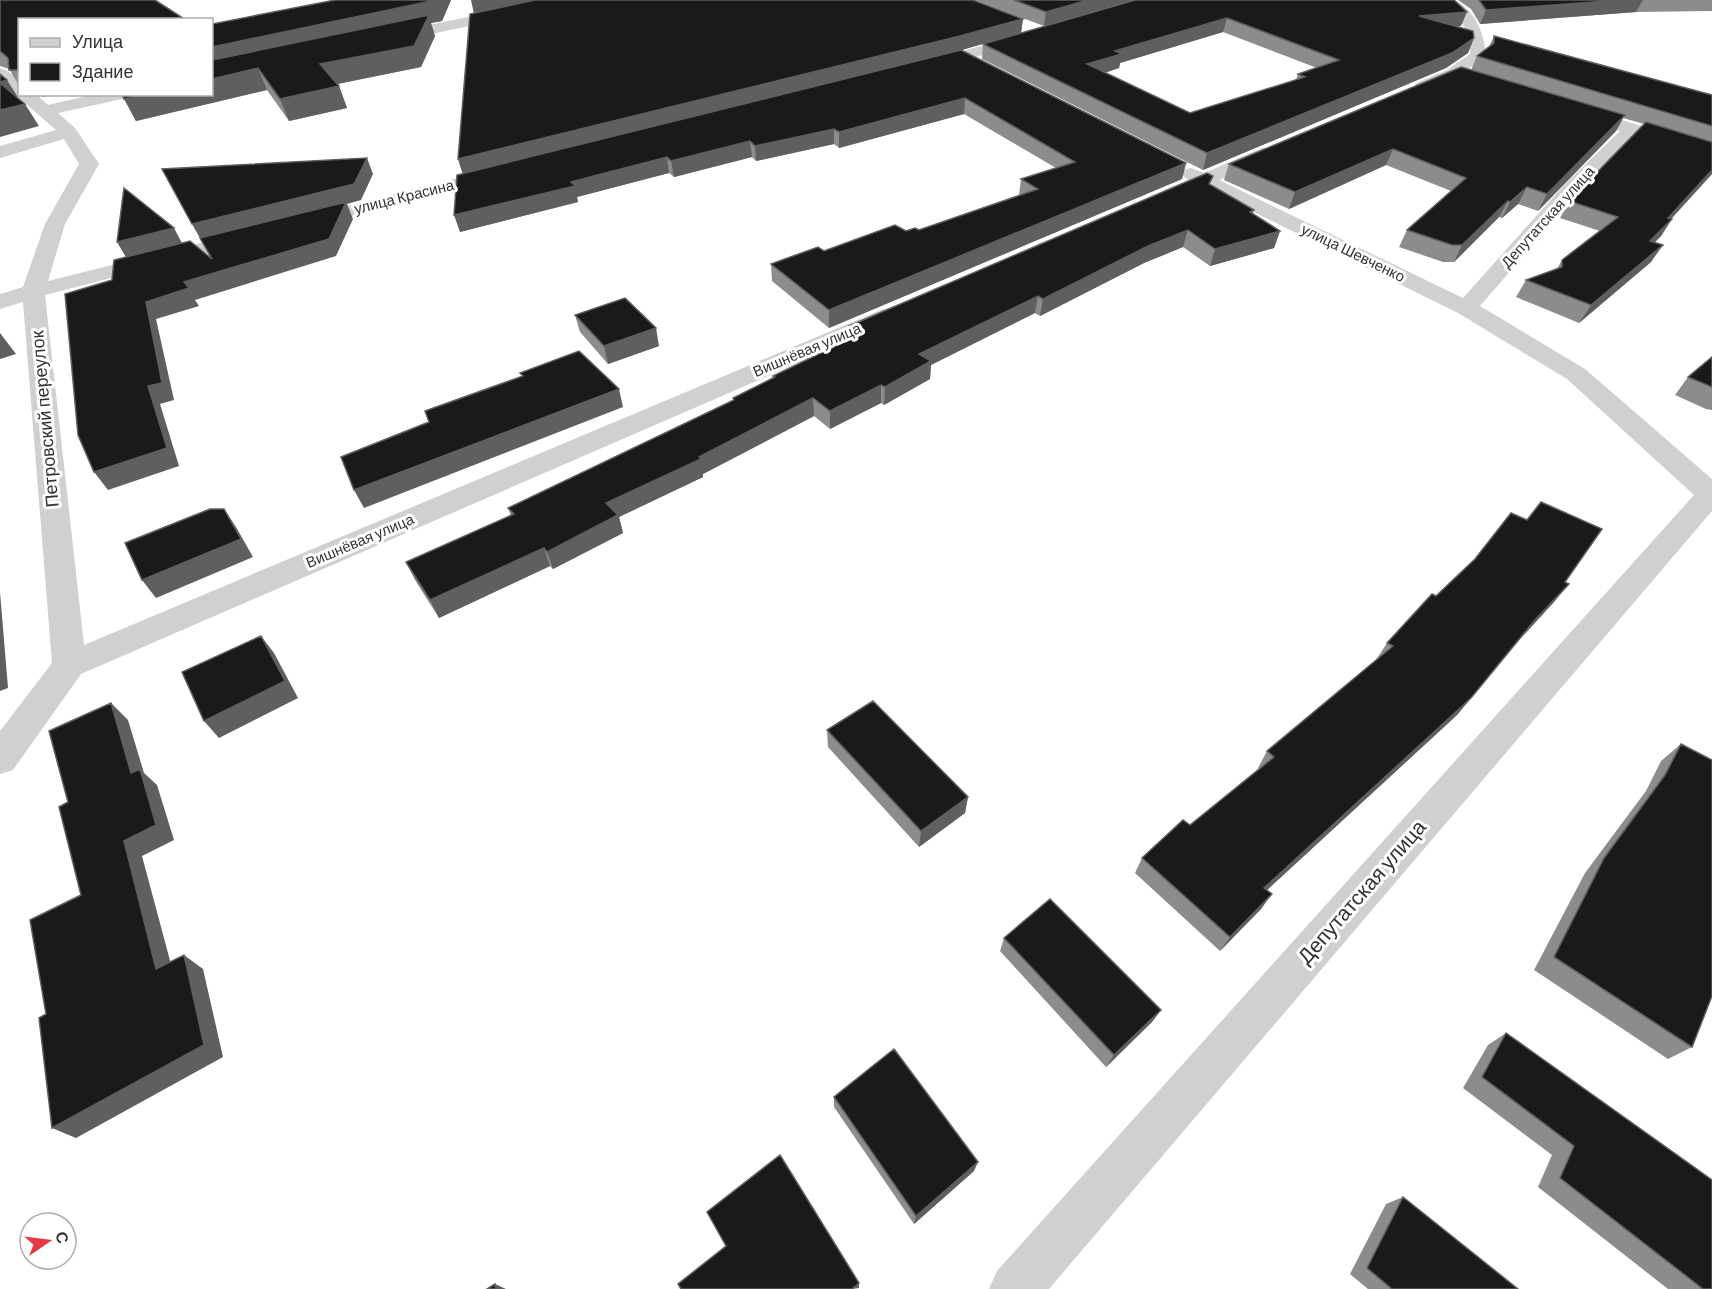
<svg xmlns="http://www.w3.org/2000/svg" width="1712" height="1289" font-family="Barlow,sans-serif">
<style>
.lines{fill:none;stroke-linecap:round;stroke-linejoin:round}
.minor{fill:#d0d0d0;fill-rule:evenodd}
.wall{fill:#8c8c8c;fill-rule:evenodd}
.shaded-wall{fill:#5f5f5f}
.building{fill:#1a1a1a;stroke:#5f5f5f;stroke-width:1.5;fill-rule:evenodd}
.labels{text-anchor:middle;stroke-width:6;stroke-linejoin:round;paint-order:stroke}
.far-street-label{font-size:15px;fill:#333;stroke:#fff}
.street-label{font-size:18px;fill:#333;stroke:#fff}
.near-street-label{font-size:21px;fill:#333;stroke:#fff}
</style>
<rect width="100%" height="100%" fill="#fff"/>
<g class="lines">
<!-- minor -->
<path class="minor" d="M 552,0 L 580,0 L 573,4 L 389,43 L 381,38 L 389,33 Z
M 1437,0 C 1443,0 1451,0 1456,1 C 1476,11 1485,36 1486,56 L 1459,76 L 1422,92 L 1414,87 L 1416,83 L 1447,70 L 1470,54 C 1470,18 1456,22 1437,0 Z
M 1027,33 L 1035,38 L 1032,41 L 926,71 L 918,66 L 920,63 Z
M 0,68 L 6,70 L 20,81 L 20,94 L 36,94 L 48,105 L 95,94 L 129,94 L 127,98 L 58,113 L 75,128 L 99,164 L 65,224 L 48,281 L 248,231 L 255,233 L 259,237 L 255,241 L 45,295 L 84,645 L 881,310 L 889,308 L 897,310 L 901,315 L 897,320 L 81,674 L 13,770 L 0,774 L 0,731 L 52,663 L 23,302 L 0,309 L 0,294 L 23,287 L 45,224 L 79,164 L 64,139 L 0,158 L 0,146 L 56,130 L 0,81 Z
M 1578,107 L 1712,147 L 1712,159 L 1636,135 L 1579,192 L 1480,306 L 1585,369 L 1712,479 L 1712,511 L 1049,1289 L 989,1289 L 997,1271 L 1694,495 L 1567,379 L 1458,313 L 1203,187 L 1178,198 L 1164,198 L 1161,194 L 1164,190 L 1188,180 L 1181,174 L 1184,170 L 1191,168 L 1204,173 L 1262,148 L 1276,148 L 1278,152 L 1276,156 L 1219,180 L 1463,298 L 1565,184 L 1620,131 L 1572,116 L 1569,112 L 1572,108 Z
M 501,167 L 508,169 L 511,173 L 508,177 L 306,228 L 299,226 L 296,222 L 299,218 Z"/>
</g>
<!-- wall -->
<path class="wall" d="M 0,0 L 20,20 L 20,87 L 9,69 L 0,66 Z
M 333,0 L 451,0 L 442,21 L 431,23 L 435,36 L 421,67 L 336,84 L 339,86 L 347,108 L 289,121 L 267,90 L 136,121 L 122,94 Z
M 975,0 L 1133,0 L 1044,26 Z
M 1135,0 L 1461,26 L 1457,26 L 1474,38 L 1468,53 L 1446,68 L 1203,170 L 982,59 L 983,44 ZM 1223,32 L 1317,68 L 1298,74 L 1296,80 L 1190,113 L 1105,73 L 1119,68 L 1120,63 Z
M 1458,0 L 1712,0 L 1712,11 L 1636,12 L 1480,24 L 1471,9 Z
M 1023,19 L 1021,33 L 961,50 L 1186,163 L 1182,179 L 829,328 L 772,281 L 771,264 L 906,231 L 919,230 L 1020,196 L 1019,195 L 1021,179 L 1056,168 L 964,114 L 839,148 L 834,144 L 756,161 L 752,157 L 674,177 L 669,173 L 577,197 L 578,202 L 460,232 L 463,173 L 458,159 Z
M 1494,36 L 1712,95 L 1712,174 L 1671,219 L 1672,219 L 1661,236 L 1655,242 L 1651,262 L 1579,323 L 1516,297 L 1526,280 L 1557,269 L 1562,260 L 1600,231 L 1560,218 L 1569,201 L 1644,124 L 1623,118 L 1616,131 L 1538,211 L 1518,204 L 1502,218 L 1499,217 L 1454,262 L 1443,262 L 1399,247 L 1407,230 L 1451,191 L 1386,165 L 1289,209 L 1224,180 L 1229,164 L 1471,70 L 1477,56 L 1489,47 Z
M 1213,176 L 1210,184 L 1254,210 L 1253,214 L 1280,231 L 1274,248 L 1210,266 L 1183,247 L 1144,263 L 1040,316 L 1035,313 L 931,365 L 930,379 L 884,405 L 881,403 L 830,429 L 814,416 L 703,474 L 703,477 L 619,517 L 623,533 L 553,569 L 550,566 L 439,618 L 415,580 L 406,562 L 511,516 L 508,508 L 733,400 L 733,398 L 773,378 L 773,376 L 849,340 L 849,326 Z
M 575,315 L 659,346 L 608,364 L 580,332 Z
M 1712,357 L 1712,410 L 1706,409 L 1675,395 L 1688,377 Z
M 1565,582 L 1554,602 L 1521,638 L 1457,715 L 1267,890 L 1261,909 L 1220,951 L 1135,873 L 1142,858 L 1190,825 L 1259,769 L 1258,768 L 1267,751 L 1376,660 L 1387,643 L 1436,596 Z
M 827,730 L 968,797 L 965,813 L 919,847 L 828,747 Z
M 1681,744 L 1692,1047 L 1668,1059 L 1534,970 L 1585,873 L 1646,791 L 1661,761 Z
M 1004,938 L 1161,1010 L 1152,1022 L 1106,1067 L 1000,951 Z
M 1506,1033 L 1712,1289 L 1668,1289 L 1538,1187 L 1552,1155 L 1463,1088 L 1488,1045 Z
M 834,1097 L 974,1171 L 914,1224 L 834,1107 Z
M 1403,1197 L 1518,1289 L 1368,1289 L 1350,1274 L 1386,1204 Z"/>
<!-- shaded-wall -->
<path class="shaded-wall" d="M 436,0 L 451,0 L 442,21 L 431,23 L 435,36 L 421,67 L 328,86 L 320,64 L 212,71 L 212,47 Z
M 471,0 L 541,0 L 474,14 Z
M 1088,0 L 1133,0 L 1044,26 L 1046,12 Z
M 1621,0 L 1643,0 L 1636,12 L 1480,24 L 1486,10 Z
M 1467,12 L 1461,26 L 1413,30 L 1419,16 Z
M 1227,18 L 1223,32 L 1120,63 L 1119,68 L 1085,79 L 1087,64 L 1115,51 Z
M 1023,19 L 1021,33 L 955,52 L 463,175 L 458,159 Z
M 1474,38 L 1468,53 L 1446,68 L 1203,170 L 1207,153 Z
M 258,68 L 267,90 L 136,121 L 124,99 L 143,94 L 212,94 L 212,79 Z
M 7,80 L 21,102 L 0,84 L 0,82 Z
M 339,86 L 347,108 L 289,121 L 280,99 Z
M 41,94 L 55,94 L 43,97 Z
M 965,98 L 964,114 L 839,148 L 839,132 Z
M 25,104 L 39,126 L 0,137 L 0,110 Z
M 1625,115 L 1616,131 L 1538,211 L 1547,194 Z
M 834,129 L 834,144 L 756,161 L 755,146 Z
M 750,141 L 752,157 L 674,177 L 671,161 Z
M 1393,149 L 1386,165 L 1289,209 L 1295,192 Z
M 667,157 L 669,173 L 577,197 L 578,202 L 460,232 L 454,215 L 571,182 Z
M 367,158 L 373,174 L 361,200 L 347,204 L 353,219 L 336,256 L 195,300 L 199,306 L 156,319 L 174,400 L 160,404 L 179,466 L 108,490 L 94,472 L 148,386 L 146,302 L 184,282 L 329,239 L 201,240 L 192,224 Z
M 1186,163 L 1182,179 L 829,328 L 829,310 Z
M 1712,170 L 1712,174 L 1661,230 L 1672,219 L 1661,236 L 1639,258 L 1650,241 L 1668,218 Z
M 1527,187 L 1518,204 L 1502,218 L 1510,202 Z
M 1508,201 L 1499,217 L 1454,262 L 1462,245 Z
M 174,228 L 183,245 L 127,259 L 117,242 Z
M 1188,230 L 1183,247 L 1144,263 L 1040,316 L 1043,299 L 1148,246 Z
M 1280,231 L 1274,248 L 1210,266 L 1215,249 Z
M 1663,245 L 1651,262 L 1579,323 L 1591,305 Z
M 1038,296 L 1035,313 L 931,365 L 930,379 L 884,405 L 885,387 L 919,354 Z
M 656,328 L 659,346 L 608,364 L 604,346 Z
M 0,333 L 16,354 L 0,359 Z
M 881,385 L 881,403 L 830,429 L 830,411 Z
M 619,389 L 623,407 L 364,508 L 354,490 Z
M 813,398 L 814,416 L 703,474 L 703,477 L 619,517 L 623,533 L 553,569 L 547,552 L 606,503 Z
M 224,509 L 236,527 L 253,557 L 156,598 L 142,580 Z
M 544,548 L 550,566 L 439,618 L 430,600 Z
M 1569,584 L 1554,602 L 1520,639 L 1534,621 Z
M 0,592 L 8,688 L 0,691 Z
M 261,636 L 274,653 L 298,698 L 219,738 L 204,721 Z
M 1471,698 L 1457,715 L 1253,903 L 1264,888 Z
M 111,703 L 128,720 L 144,773 L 157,785 L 174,840 L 142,856 L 176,983 L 156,969 L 124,841 L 131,773 Z
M 968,797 L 965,813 L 919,847 L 921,831 Z
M 1272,894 L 1261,909 L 1220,951 L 1230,937 Z
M 184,955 L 203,969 L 223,1057 L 76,1138 L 52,1128 Z
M 1161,1010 L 1152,1022 L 1106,1067 L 1114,1055 Z
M 978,1162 L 974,1171 L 914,1224 L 916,1216 Z
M 859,1283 L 859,1288 L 852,1289 Z
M 495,1284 L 506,1289 L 496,1289 Z"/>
<!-- building -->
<path class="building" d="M 0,0 L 155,0 L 186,20 L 20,20 L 20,70 L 9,70 L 8,58 L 0,51 Z
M 335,0 L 436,0 L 212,47 L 212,24 Z
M 535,0 L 973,0 L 1023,19 L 956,37 L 458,159 L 470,14 Z
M 1014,0 L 1088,0 L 1046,12 Z
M 1135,0 L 1454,0 L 1467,12 L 1419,16 L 1473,31 L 1474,38 L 1452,53 L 1207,153 L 983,44 ZM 1227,18 L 1339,60 L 1298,74 L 1305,77 L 1190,113 L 1087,64 L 1122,54 L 1115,51 Z
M 1479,0 L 1621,0 L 1486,10 Z
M 429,15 L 414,46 L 320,64 L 339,86 L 280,99 L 258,68 L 212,79 L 212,60 Z
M 1494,36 L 1712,95 L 1712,126 L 1477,56 L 1494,43 Z
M 961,50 L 1186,163 L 829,310 L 771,264 L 818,247 L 824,251 L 895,225 L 906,231 L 915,228 L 919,230 L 1038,189 L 1021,179 L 1075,162 L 965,98 L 839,132 L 834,129 L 755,146 L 750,141 L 671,161 L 667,157 L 571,182 L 575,186 L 454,215 L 457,175 Z
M 1461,67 L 1625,115 L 1547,194 L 1527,187 L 1510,202 L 1508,201 L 1462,245 L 1452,245 L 1407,230 L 1466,178 L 1393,149 L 1295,192 L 1229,164 Z
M 0,74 L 7,80 L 0,82 Z
M 0,83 L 25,104 L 0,110 Z
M 122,94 L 143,94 L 124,99 Z
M 1646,122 L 1712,142 L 1712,170 L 1668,218 L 1672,219 L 1650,241 L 1663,245 L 1591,305 L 1526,280 L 1562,267 L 1562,260 L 1618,217 L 1569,201 Z
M 367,158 L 354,184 L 192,224 L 162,169 Z
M 1207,173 L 1213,176 L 1209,184 L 1254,210 L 1250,212 L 1280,231 L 1215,249 L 1188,230 L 1148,246 L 1043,299 L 1038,296 L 919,354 L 931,361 L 885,387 L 881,385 L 830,411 L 813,398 L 699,457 L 701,459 L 606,503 L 618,515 L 547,552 L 544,548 L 430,600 L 406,562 L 514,514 L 508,508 L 734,400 L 733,398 L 775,377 L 773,376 L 860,334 L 849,326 Z
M 124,188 L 174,228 L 117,242 Z
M 346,202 L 329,239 L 184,282 L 189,288 L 146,302 L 162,383 L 148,386 L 167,448 L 94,472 L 78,435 L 65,294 L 112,280 L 114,260 L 190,241 L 212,259 L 200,238 Z
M 625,298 L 656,328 L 604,346 L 575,315 Z
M 579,351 L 619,389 L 354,490 L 341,457 L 429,422 L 425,411 L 523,376 L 520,373 Z
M 1712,357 L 1712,387 L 1688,377 Z
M 1541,502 L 1602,529 L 1565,582 L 1569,584 L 1534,621 L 1471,698 L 1264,888 L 1272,894 L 1230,937 L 1142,858 L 1183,820 L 1190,825 L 1274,757 L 1267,751 L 1393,646 L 1387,643 L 1432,594 L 1436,596 L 1475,559 L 1511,513 L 1527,520 Z
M 210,509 L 224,509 L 241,539 L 142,580 L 125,543 Z
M 261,636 L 285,681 L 204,721 L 182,672 Z
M 873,701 L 968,797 L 921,831 L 827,730 Z
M 111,703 L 131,773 L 140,769 L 156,825 L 124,841 L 156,969 L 184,955 L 204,1045 L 52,1128 L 39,1018 L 46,1014 L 30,920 L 81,895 L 59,807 L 68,802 L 49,731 Z
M 1681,744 L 1712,760 L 1712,996 L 1692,1047 L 1554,957 L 1604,858 L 1665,775 Z
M 1050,899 L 1161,1010 L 1114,1055 L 1004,938 Z
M 1506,1033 L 1712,1180 L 1712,1289 L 1703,1289 L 1560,1178 L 1574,1146 L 1482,1077 Z
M 894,1049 L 978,1162 L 916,1216 L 834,1097 Z
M 780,1155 L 859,1283 L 852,1289 L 681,1289 L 678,1284 L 726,1246 L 707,1212 Z
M 1403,1197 L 1518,1289 L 1392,1289 L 1367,1268 Z
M 495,1284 L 496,1289 L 487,1289 Z"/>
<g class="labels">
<!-- far-street labels -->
<g class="far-street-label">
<text transform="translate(404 197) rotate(-14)" y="5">улица Красина</text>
<text transform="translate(1548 217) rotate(-48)" y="5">Депутатская улица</text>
<text transform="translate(1353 253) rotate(26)" y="5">улица Шевченко</text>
<text transform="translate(807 350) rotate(-23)" y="5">Вишнёвая улица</text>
<text transform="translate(360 541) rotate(-23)" y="5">Вишнёвая улица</text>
</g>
<!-- street labels -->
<g class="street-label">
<text transform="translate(45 419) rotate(-95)" y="6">Петровский переулок</text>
</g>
<!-- near-street labels -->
<g class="near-street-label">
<text transform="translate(1362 892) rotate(-49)" y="7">Депутатская улица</text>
</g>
</g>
<!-- legend -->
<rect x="18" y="18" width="195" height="78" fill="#ffffff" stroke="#adadad" stroke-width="1.5"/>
<rect x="30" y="38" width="30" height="9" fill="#d0d0d0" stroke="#adadad" stroke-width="1.5"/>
<text x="72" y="48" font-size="18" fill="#333333">Улица</text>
<rect x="30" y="63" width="30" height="18" fill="#1a1a1a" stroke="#adadad" stroke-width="1.5"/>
<text x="72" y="78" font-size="18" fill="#333333">Здание</text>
<!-- north arrow -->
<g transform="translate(48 1241) rotate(76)"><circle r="28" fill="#ffffff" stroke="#adadad" stroke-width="1.5"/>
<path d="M0-4.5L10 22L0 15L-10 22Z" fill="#e63946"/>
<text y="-9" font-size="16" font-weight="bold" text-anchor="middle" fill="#333333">С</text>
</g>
</svg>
